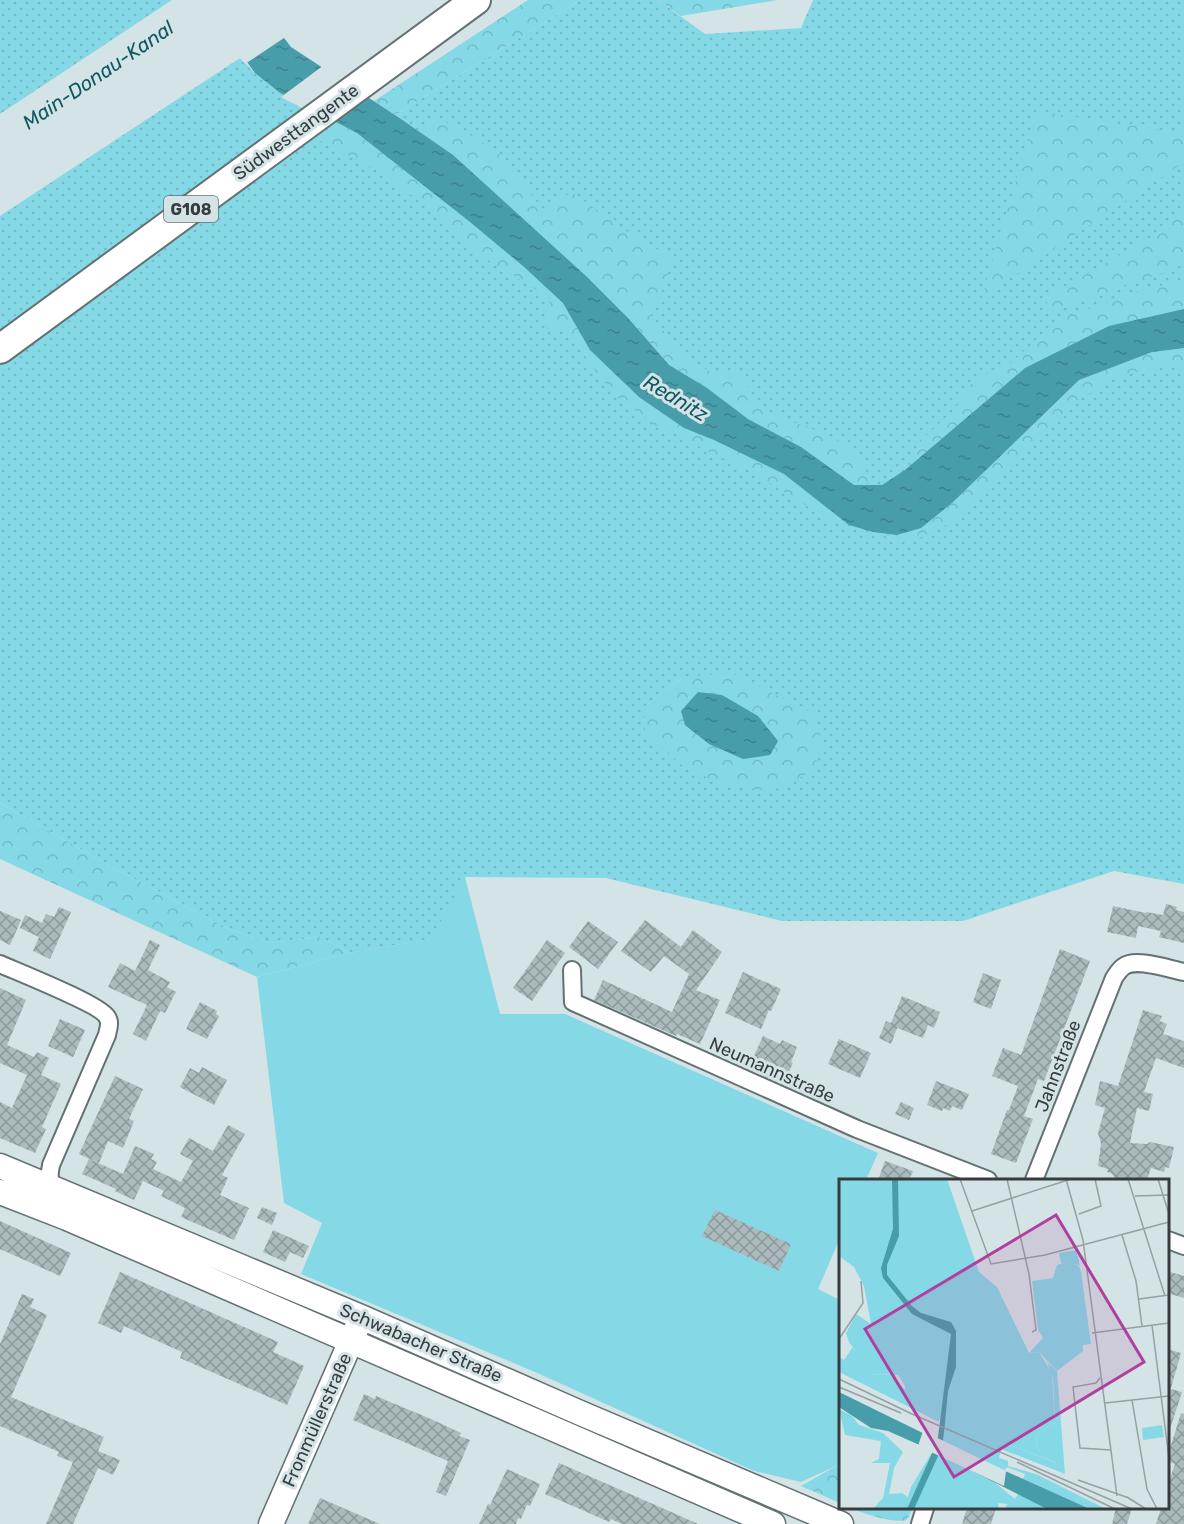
<svg xmlns="http://www.w3.org/2000/svg" width="1184" height="1524" font-family="Rubik,sans-serif">
<style>
.grass{fill:url(#grass-dots);fill-rule:evenodd}
.forest{fill:url(#forest-crowns)}
.pitch{fill:#85d9e6}
.water{fill:url(#water-ripples)}
.pier{fill:#d3e3e6}
.building{fill:url(#building-cross-hatch)}
.lines{fill:none;stroke-linecap:round;stroke-linejoin:round}
.minor-casing{stroke:#637173;stroke-width:20}
.secondary-casing{stroke:#637173;stroke-width:27}
.trunk-casing{stroke:#637173;stroke-width:32}
.minor{stroke:#fff;stroke-width:16}
.secondary{stroke:#fff;stroke-width:24}
.trunk{stroke:#fff;stroke-width:28}
.labels{text-anchor:middle;stroke-width:6;stroke-linejoin:round;paint-order:stroke}
.shield{fill:#d3e3e6;stroke:#666f70;stroke-width:1.5}
.shield-label{font-size:16px;font-weight:bold;fill:#373d3e}
.street-label{font-size:18px;fill:#373d3e;stroke:#d3e3e6}
.water-label{font-size:20px;font-style:italic;fill:#105962;stroke:#d3e3e6}
.inset-road{fill:none;stroke:#95a1a3;stroke-width:1.5}
.view{fill:#b0409d;fill-opacity:0.15;stroke:#b0409d;stroke-width:3}
.inset-edge{fill:none;stroke:#373d3e;stroke-width:3}
</style>
<defs>
<pattern id="grass-dots" width="8" height="8" patternUnits="userSpaceOnUse" patternTransform="scale(1.5)"><rect width="8" height="8" fill="#85d9e6"/><path d="M2 2h.1M6 6h.1" fill="none" stroke="#73bbc6" stroke-width="1.8" stroke-linecap="round"/></pattern>
<pattern id="forest-crowns" width="20" height="18" patternUnits="userSpaceOnUse" patternTransform="scale(1.5)"><rect width="20" height="18" fill="#85d9e6"/><path d="M2 6a3 3 0 1 1 6 0M12 15a3 3 0 1 1 6 0" fill="none" stroke="#73bbc6"/></pattern>
<pattern id="water-ripples" width="26" height="14" patternUnits="userSpaceOnUse" patternTransform="scale(1.5)"><rect width="26" height="14" fill="#489daa"/><path d="M2 4q2-2 4 0t4 0M15 11q2-2 4 0t4 0" fill="none" stroke="#3d818c"/></pattern>
<pattern id="building-cross-hatch" width="8" height="8" patternUnits="userSpaceOnUse" patternTransform="scale(1.5)"><rect width="8" height="8" fill="#abbbbd"/><path d="M0 0l8 8M0 8l8-8" fill="none" stroke="#8c999b"/></pattern>
</defs>
<rect width="100%" height="100%" fill="#d3e3e6"/>
<!-- grass -->
<path class="grass" d="M 0,0 L 183,0 L 255,73 L 280,93 L 357,133 L 395,115 L 580,0 L 658,0 L 705,34 L 801,28 L 813,0 L 1184,0 L 1184,884 L 1114,871 L 963,921 L 782,921 L 606,878 L 466,877 L 432,939 L 349,953 L 321,937 L 268,943 L 227,928 L 119,871 L 0,803 ZM 683,677 L 816,715 L 772,791 L 644,707 Z
M 558,1419 L 619,1439 L 719,1482 L 718,1485 L 694,1475 L 644,1459 Z"/>
<!-- forest -->
<path class="forest" d="M 528,0 L 580,0 L 395,115 L 374,101 Z
M 658,0 L 778,0 L 681,16 Z
M 1036,111 L 1181,133 L 1184,138 L 1184,162 L 982,297 Z
M 438,118 L 477,139 L 501,155 L 543,210 L 553,207 L 557,198 L 573,193 L 625,230 L 673,259 L 652,318 L 685,355 L 713,374 L 743,374 L 754,403 L 782,419 L 806,426 L 851,447 L 870,477 L 867,485 L 854,485 L 801,447 L 748,419 L 707,388 L 669,365 L 628,318 L 586,276 L 453,155 L 423,134 L 423,127 Z
M 333,121 L 357,133 L 470,222 L 523,266 L 563,303 L 590,350 L 684,428 L 714,440 L 784,474 L 842,519 L 832,522 L 753,472 L 713,454 L 685,439 L 655,425 L 621,401 L 598,375 L 582,352 L 571,331 L 545,328 L 546,315 L 550,298 L 500,268 L 462,243 L 422,203 L 381,173 L 311,136 Z
M 1184,213 L 1184,263 L 1175,269 L 1128,284 L 1056,311 L 1044,307 L 1055,292 L 1146,240 Z
M 1184,280 L 1184,309 L 1109,326 L 905,470 L 922,439 L 954,410 L 975,378 L 1012,362 L 1057,320 L 1139,291 Z
M 1184,348 L 1184,364 L 1121,375 L 1073,403 L 995,484 L 948,524 L 915,540 L 887,542 L 885,533 L 897,535 L 921,528 L 952,503 L 1079,380 L 1152,352 Z
M 732,673 L 816,715 L 824,749 L 809,773 L 772,791 L 722,785 L 680,764 L 645,731 L 644,707 L 683,677 Z
M 0,803 L 119,871 L 227,928 L 268,943 L 321,937 L 349,953 L 257,977 L 0,859 Z
M 840,1460 L 840,1503 L 801,1486 L 836,1466 Z
M 850,1508 L 913,1508 C 911,1511 909,1518 906,1520 C 894,1524 863,1513 850,1508 Z"/>
<!-- pitch -->
<path class="pitch" d="M 465,877 L 500,1014 L 565,1014 L 878,1153 L 866,1180 L 840,1180 L 840,1238 L 818,1289 L 840,1300 L 840,1459 L 836,1466 L 801,1482 L 754,1471 L 535,1372 L 301,1274 L 322,1223 L 284,1203 L 257,977 L 349,953 L 431,939 Z"/>
<!-- water -->
<path class="water" d="M 278,30 L 291,47 L 395,115 L 453,155 L 586,276 L 628,318 L 669,365 L 707,388 L 748,419 L 801,447 L 854,485 L 882,485 L 905,470 L 1025,368 L 1109,326 L 1184,309 L 1184,348 L 1152,352 L 1079,380 L 952,503 L 921,528 L 897,535 L 873,532 L 849,525 L 784,474 L 714,440 L 684,428 L 639,397 L 590,350 L 563,303 L 523,266 L 470,222 L 357,133 L 280,93 L 255,73 L 241,54 Z
M 698,692 L 722,695 L 758,716 L 778,741 L 770,755 L 743,759 L 709,744 L 685,725 L 681,711 Z"/>
<!-- pier -->
<path class="pier" d="M 172,0 L 324,0 L 323,2 L 282,30 L 287,36 L 245,64 L 240,58 L 0,216 L 0,114 Z
M 324,65 L 369,94 L 330,123 L 281,97 Z"/>
<!-- building -->
<path class="building" d="M 1166,904 L 1177,907 L 1176,910 L 1184,912 L 1184,943 L 1159,937 L 1161,931 L 1138,926 L 1136,938 L 1107,932 L 1113,906 L 1146,913 L 1146,912 L 1163,915 Z
M 59,907 L 71,912 L 50,959 L 33,951 L 39,937 L 20,928 L 25,915 L 42,923 L 46,914 L 54,917 Z
M 0,911 L 21,920 L 10,945 L 0,940 Z
M 645,920 L 681,947 L 693,930 L 722,952 L 696,990 L 720,1000 L 700,1044 L 677,1034 L 676,1036 L 594,1000 L 603,980 L 672,1012 L 689,974 L 664,956 L 651,972 L 621,951 Z
M 588,921 L 618,942 L 598,969 L 569,947 Z
M 150,940 L 160,945 L 148,970 L 170,982 L 167,987 L 176,992 L 165,1013 L 160,1011 L 146,1041 L 133,1034 L 147,1005 L 108,987 L 120,963 L 135,971 Z
M 547,940 L 565,953 L 532,1001 L 513,988 Z
M 1060,949 L 1090,961 L 1044,1081 L 1038,1079 L 1024,1116 L 1033,1119 L 1016,1163 L 991,1154 L 1007,1110 L 1009,1110 L 1018,1086 L 992,1076 L 1003,1048 L 1021,1055 Z
M 743,972 L 781,989 L 771,1011 L 769,1010 L 761,1029 L 725,1013 Z
M 983,973 L 1001,980 L 991,1009 L 973,1002 Z
M 0,988 L 26,1000 L 7,1045 L 34,1057 L 37,1052 L 49,1058 L 41,1075 L 61,1084 L 42,1127 L 46,1129 L 35,1153 L 0,1138 L 0,1102 L 12,1108 L 27,1075 L 0,1063 Z
M 902,996 L 940,1012 L 934,1028 L 928,1025 L 923,1038 L 897,1028 L 891,1044 L 879,1038 L 886,1021 L 891,1023 Z
M 200,1002 L 217,1011 L 216,1014 L 219,1016 L 207,1039 L 186,1029 Z
M 1143,1010 L 1162,1016 L 1160,1021 L 1167,1024 L 1163,1034 L 1184,1041 L 1184,1068 L 1156,1058 L 1144,1092 L 1153,1094 L 1149,1111 L 1137,1108 L 1130,1143 L 1147,1144 L 1150,1142 L 1174,1147 L 1169,1168 L 1165,1167 L 1164,1172 L 1151,1168 L 1147,1180 L 1117,1180 L 1111,1173 L 1107,1172 L 1108,1169 L 1098,1166 L 1101,1144 L 1098,1133 L 1105,1108 L 1095,1105 L 1100,1081 L 1118,1086 Z
M 60,1019 L 85,1030 L 73,1057 L 48,1046 Z
M 763,1036 L 780,1044 L 782,1040 L 797,1047 L 791,1062 L 793,1063 L 784,1082 L 775,1078 L 774,1080 L 748,1069 Z
M 839,1039 L 871,1053 L 860,1078 L 828,1064 Z
M 202,1067 L 227,1080 L 214,1105 L 180,1087 L 190,1068 L 199,1073 Z
M 115,1076 L 143,1089 L 129,1119 L 134,1121 L 123,1148 L 108,1141 L 99,1163 L 79,1154 Z
M 936,1081 L 969,1094 L 962,1110 L 952,1106 L 950,1111 L 943,1108 L 942,1111 L 927,1105 Z
M 901,1102 L 914,1108 L 909,1120 L 895,1114 Z
M 228,1125 L 245,1134 L 222,1175 L 228,1178 L 220,1195 L 249,1208 L 234,1240 L 181,1217 L 185,1208 L 161,1196 L 164,1191 L 143,1181 L 134,1200 L 115,1191 L 116,1189 L 82,1174 L 89,1159 L 123,1174 L 135,1146 L 154,1154 L 151,1159 L 157,1162 L 153,1169 L 181,1182 L 193,1161 L 180,1154 L 189,1138 L 213,1151 Z
M 885,1161 L 913,1171 L 909,1180 L 878,1180 Z
M 262,1207 L 277,1213 L 272,1225 L 257,1218 Z
M 715,1210 L 791,1244 L 779,1271 L 702,1236 Z
M 0,1221 L 71,1253 L 60,1276 L 0,1249 Z
M 273,1230 L 309,1246 L 303,1258 L 290,1252 L 285,1262 L 263,1252 Z
M 1167,1271 L 1184,1276 L 1184,1298 L 1167,1293 Z
M 120,1272 L 278,1342 L 273,1352 L 304,1366 L 287,1405 L 180,1358 L 182,1352 L 124,1326 L 121,1333 L 98,1323 Z
M 22,1294 L 34,1299 L 30,1307 L 47,1315 L 11,1397 L 104,1437 L 98,1451 L 120,1460 L 113,1475 L 98,1468 L 73,1524 L 46,1524 L 73,1462 L 57,1456 L 59,1452 L 0,1426 L 0,1344 Z
M 1167,1349 L 1181,1353 L 1171,1388 L 1167,1388 Z
M 1167,1388 L 1182,1392 L 1170,1429 L 1167,1428 Z
M 364,1394 L 375,1399 L 376,1396 L 431,1419 L 461,1433 L 459,1436 L 470,1440 L 446,1496 L 436,1492 L 448,1461 L 353,1420 Z
M 1181,1413 L 1184,1414 L 1184,1524 L 1156,1524 L 1161,1508 L 1167,1508 L 1167,1487 L 1175,1464 L 1167,1461 L 1167,1458 Z
M 559,1463 L 669,1511 L 698,1524 L 622,1524 L 611,1519 L 609,1522 L 580,1509 L 545,1494 Z
M 507,1469 L 540,1484 L 530,1506 L 527,1505 L 521,1519 L 518,1518 L 516,1524 L 479,1524 L 488,1504 L 490,1505 Z
M 320,1498 L 380,1524 L 308,1524 Z
M 967,1508 L 996,1508 L 991,1524 L 962,1524 Z
M 1116,1508 L 1132,1508 L 1127,1524 L 1112,1524 Z"/>
<g class="lines">
<defs>
<path id="minor" d="M 0,964 C 18,972 101,1005 107,1017 C 111,1022 108,1030 107,1035 L 51,1165 C 49,1175 48,1185 53,1194
M 572,970 L 573,1002 L 857,1129 L 988,1180
M 1034,1180 L 1114,978 C 1116,975 1119,970 1123,967 C 1136,957 1168,969 1184,972
M 1168,1240 L 1184,1246
M 920,1524 L 925,1508"/>
<path id="secondary" d="M 0,1166 L 361,1317 L 578,1412 L 841,1524
M 0,1192 L 67,1218 L 773,1524
M 271,1524 L 358,1325"/>
<path id="trunk" d="M 0,349 L 476,0"/>
</defs>
<!-- minor casing -->
<use href="#minor" class="minor-casing"/>
<!-- secondary casing -->
<use href="#secondary" class="secondary-casing"/>
<!-- trunk casing -->
<use href="#trunk" class="trunk-casing"/>
<!-- minor -->
<use href="#minor" class="minor"/>
<!-- secondary -->
<use href="#secondary" class="secondary"/>
<!-- trunk -->
<use href="#trunk" class="trunk"/>
</g>
<g class="labels">
<!-- shield labels -->
<rect class="shield" x="164" y="196" width="54" height="26" rx="4.5"/>
<g class="shield-label">
<text x="191" y="215">G108</text>
</g>
<!-- street labels -->
<g class="street-label">
<text transform="translate(296 132) rotate(-36)" y="6">Südwesttangente</text>
<text transform="translate(1058 1066) rotate(-69)" y="6">Jahnstraße</text>
<text transform="translate(772 1070) rotate(24)" y="6">Neumannstraße</text>
<text transform="translate(421 1343) rotate(23)" y="6">Schwabacher Straße</text>
<text transform="translate(317 1420) rotate(-66)" y="6">Fronmüllerstraße</text>
</g>
<!-- water labels -->
<g class="water-label">
<text transform="translate(98 75) rotate(-34)" y="7">Main-Donau-Kanal</text>
<text transform="translate(676 398) rotate(31)" y="7">Rednitz</text>
</g>
</g>
<!-- overview -->
<g transform="translate(839 1179)">
<rect width="330" height="330" fill="#d3e3e6"/>
<path d="M 0,0 L 108,0 L 140,93 L 158,108 L 190,174 L 200,173 L 213,194 L 216,244 L 197,256 L 198,270 L 218,284 L 171,266 L 162,270 L 160,279 L 169,282 L 169,287 L 197,295 L 267,330 L 251,330 L 184,300 L 186,295 L 168,288 L 166,291 L 159,288 L 155,303 L 176,320 L 180,314 L 208,330 L 166,330 L 168,325 L 159,324 L 160,330 L 84,330 L 105,260 L 105,243 L 65,222 L 66,207 L 59,196 L 33,195 L 10,163 L 7,154 L 17,135 L 32,145 L 25,107 L 15,88 L 0,77 ZM 0,230 L 13,237 L 20,246 L 44,254 L 64,273 L 55,289 L 50,315 L 63,314 L 70,319 L 65,330 L 34,330 L 44,319 L 51,284 L 32,284 L 40,280 L 42,262 L 6,256 ZM 323,246 L 325,258 L 304,261 L 303,249 Z" fill="#85d9e6"/>
<path d="M 54,15 L 54,50 L 42,89 L 48,106 L 73,135 L 106,149 L 76,142 L 41,103 L 38,96 L 47,62 L 47,24 ZM 61,37 L 61,63 L 49,86 L 50,96 L 78,130 L 109,140 L 114,143 L 115,147 L 82,134 L 48,96 L 48,86 L 60,57 ZM 237,71 L 241,86 L 222,84 L 220,74 ZM 46,137 L 79,153 L 51,160 L 43,140 ZM 147,139 L 156,142 L 159,149 L 155,164 L 144,156 L 143,142 ZM 111,153 L 111,187 L 99,235 L 97,194 L 106,192 ZM 117,154 L 119,190 L 111,207 L 109,249 L 105,243 L 109,212 L 117,180 ZM 13,169 L 23,177 L 33,195 L 53,196 L 66,211 L 66,222 L 100,240 L 100,243 L 0,193 L 0,178 L 5,181 ZM 208,183 L 218,192 L 226,295 L 162,270 L 171,266 L 217,284 L 198,270 L 197,256 L 216,244 L 214,200 ZM 92,275 L 101,278 L 84,330 L 65,330 L 72,308 Z" fill="#85d9e6"/>
<path d="M 228,83 L 240,87 L 242,93 L 252,165 L 244,166 L 244,172 L 218,192 L 200,173 L 190,174 L 204,159 L 199,151 L 193,102 L 214,99 L 218,86 Z" fill="#85d9e6"/>
<path d="M 53,0 L 59,0 L 60,57 L 48,86 L 48,96 L 73,127 L 82,134 L 112,143 L 117,152 L 117,188 L 109,212 L 104,264 L 251,330 L 208,330 L 100,275 L 75,330 L 68,330 L 94,272 L 49,252 L 32,249 L 0,228 L 0,213 L 98,261 L 99,258 L 112,155 L 73,135 L 44,99 L 42,89 L 54,50 Z" fill="#489daa"/>
<path d="M 84,252 L 167,292 L 165,307 L 79,267 Z" fill="#d3e3e6"/>
<path class="inset-road" d="M 121,0 L 152,85 L 206,76 L 330,43M 168,0 L 190,95 L 197,151 L 193,153M 227,0 L 244,61 L 278,317M 289,0 L 326,117M 319,0 L 330,35M 296,17 L 330,16M 133,32 L 232,0M 240,35 L 262,27 L 256,0M 283,56 L 297,102 L 303,147M 300,120 L 330,116M 313,146 L 330,279M 253,154 L 330,144M 0,160 L 24,124 L 22,102M 261,199 L 257,204 L 234,208 L 241,269 L 272,271M 0,200 L 73,235 L 293,330M 0,208 L 62,234M 293,221 L 308,310 L 318,330M 266,224 L 330,217M 178,283 L 276,330M 239,301 L 290,319M 288,318 L 307,330"/>
<path class="view" d="M 217,36 L 305,183 L 115,298 L 26,150 Z"/>
<rect width="330" height="330" class="inset-edge"/>
</g>
</svg>
